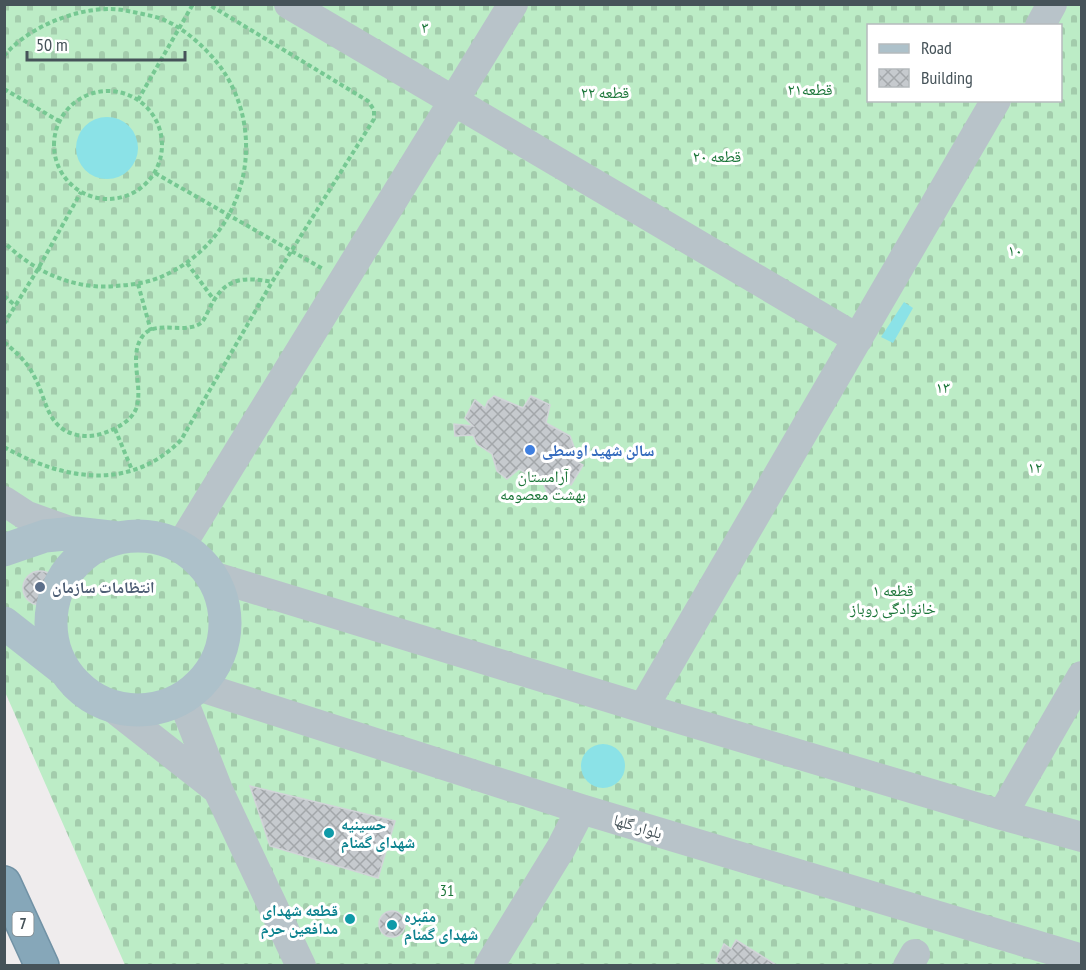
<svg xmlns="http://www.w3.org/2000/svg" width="1086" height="970" font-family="'PT Sans Narrow','Noto Naskh Arabic',sans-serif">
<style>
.cemetery{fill:url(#cemetery-stones);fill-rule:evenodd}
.water{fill:#8be2e7}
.building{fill:url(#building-cross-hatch);stroke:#d1d4d8;stroke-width:1.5}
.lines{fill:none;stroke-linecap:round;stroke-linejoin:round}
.highway-casing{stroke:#7192a5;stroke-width:36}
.path{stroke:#76c892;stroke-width:4;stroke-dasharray:4.5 3;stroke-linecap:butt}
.minor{stroke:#b8c3c9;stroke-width:30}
.major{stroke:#adc1ca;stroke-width:33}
.highway{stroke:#86a7b9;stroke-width:33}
.shop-dot{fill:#3f7fe0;stroke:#fff;stroke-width:2}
.service-dot{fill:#5c6f8a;stroke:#fff;stroke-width:2}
.culture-dot{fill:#0f9aa8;stroke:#fff;stroke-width:2}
.labels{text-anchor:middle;stroke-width:6;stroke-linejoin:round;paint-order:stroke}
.shield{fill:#fff;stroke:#7e878b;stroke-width:1.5}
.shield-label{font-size:15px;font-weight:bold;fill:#465359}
.park-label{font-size:16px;fill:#1b7639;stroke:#fff}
.shop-label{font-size:16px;font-weight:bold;fill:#366cbe;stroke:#fff;text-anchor:start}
.service-label{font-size:16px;font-weight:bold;fill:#4e5e75;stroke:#fff;text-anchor:start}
.culture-label{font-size:16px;font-weight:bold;fill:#0d838f;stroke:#fff;text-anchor:start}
.street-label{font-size:16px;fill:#465359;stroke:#fff}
</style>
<defs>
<pattern id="cemetery-stones" width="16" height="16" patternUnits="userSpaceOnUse" patternTransform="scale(1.5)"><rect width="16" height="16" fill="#bcecc6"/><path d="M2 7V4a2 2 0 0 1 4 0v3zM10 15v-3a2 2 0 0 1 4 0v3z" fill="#a3ccac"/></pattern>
<pattern id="building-cross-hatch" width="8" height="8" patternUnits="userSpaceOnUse" patternTransform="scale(1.5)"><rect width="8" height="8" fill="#c6cace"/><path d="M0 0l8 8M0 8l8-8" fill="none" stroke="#a3a7aa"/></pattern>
</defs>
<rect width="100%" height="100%" fill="#efeced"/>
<!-- cemetery -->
<path class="cemetery" d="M 4,5 L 1081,5 L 1081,965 L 125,965 L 5,692 ZM 868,26 L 1060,26 L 1060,100 L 868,100 Z"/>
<!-- water -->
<path class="water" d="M76 148a31 31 0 1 1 62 0a31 31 0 1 1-62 0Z
M 904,302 L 913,308 L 893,343 L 881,337 Z
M581 766a22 22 0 1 1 44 0a22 22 0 1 1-44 0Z"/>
<!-- building -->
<path class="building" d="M 494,396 L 523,408 L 531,396 L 550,405 L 546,423 L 570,436 L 574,447 L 572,459 L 583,465 L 571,485 L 561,478 L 557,482 L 562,499 L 551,501 L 543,483 L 519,469 L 507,479 L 497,471 L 492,454 L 477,444 L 473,435 L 455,436 L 454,424 L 473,426 L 465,418 L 475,400 L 485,408 L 488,401 Z
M23 588a17 17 0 1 1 34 0a17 17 0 1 1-34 0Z
M 250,786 L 395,821 L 378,878 L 270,846 Z
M379 924a13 13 0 1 1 26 0a13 13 0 1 1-26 0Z
M 736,940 L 778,966 L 722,966 L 716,961 L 724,944 L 731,949 Z"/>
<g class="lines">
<defs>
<path id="highway" d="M 4,883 L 42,966"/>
</defs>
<!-- highway casing -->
<use href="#highway" class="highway-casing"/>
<!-- path -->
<path class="path" d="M 4,56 C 29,25 88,2 128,11 C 138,13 149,15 159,18 C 182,26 204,46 219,65 C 272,136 244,240 163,276 C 148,283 131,285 115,286 C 73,290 33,271 4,242
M 4,89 L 59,121
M54 145a54 54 0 1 1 108 0a54 54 0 1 1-108 0Z
M 138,100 L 193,4
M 155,173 L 323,269
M 187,263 L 214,300
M 138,284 L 151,331
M 4,296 L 16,306
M 4,324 L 38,269 L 81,192
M 4,342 C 16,352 27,362 34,376 C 47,399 46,428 77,435 C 87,437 95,436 104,433 C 116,429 131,421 136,409 C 144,387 128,357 142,337 C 154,318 187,336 202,322 C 206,317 209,308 213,302 C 227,277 246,277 272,282
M 115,429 L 132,470
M 4,447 C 63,480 130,492 181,440 L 272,282 L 374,119 L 374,110 L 368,101 L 208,4"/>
<!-- minor -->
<path class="minor" d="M 289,4 L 858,339
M 1040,26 L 1052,4
M 4,501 L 27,516 L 75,533
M 180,547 L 513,4
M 212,576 L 643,708 L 1002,815 L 1082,837
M 198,686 L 581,809 L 1082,959
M 182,698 L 218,790 L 301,966
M 111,706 L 218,790
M 643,708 L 996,100
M 1002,815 L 1082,676
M 489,966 L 561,848 L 581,809
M 908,966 L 915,954"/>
<!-- major -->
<path class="major" d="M51 623a87 87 0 1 1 174 0a87 87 0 1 1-174 0Z
M 4,550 L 45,536 L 75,533 L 119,538
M 4,623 L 64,670"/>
<!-- highway -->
<use href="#highway" class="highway"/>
</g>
<!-- markers -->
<circle class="shop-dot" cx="530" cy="450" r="6"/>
<circle class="service-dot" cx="40" cy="587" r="6"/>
<g class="culture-dot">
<circle cx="329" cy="833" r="6"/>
<circle cx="350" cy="919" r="6"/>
<circle cx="392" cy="925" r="6"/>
</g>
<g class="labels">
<!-- shield labels -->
<rect class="shield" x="12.5" y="912" width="21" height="24" rx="4.5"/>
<g class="shield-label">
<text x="23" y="929">7</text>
</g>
<!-- park labels -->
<g class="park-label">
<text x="425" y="33">۳</text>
<text x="810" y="95">قطعه۲۱</text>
<text x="605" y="98">قطعه ۲۲</text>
<text x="717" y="162">قطعه ۲۰</text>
<text x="1015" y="256">۱۰</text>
<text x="943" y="393">۱۳</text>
<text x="1035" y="473">۱۲</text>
<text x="543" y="482">آرامستان<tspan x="543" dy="18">بهشت معصومه</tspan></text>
<text x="893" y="596">قطعه ۱<tspan x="893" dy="18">خانوادگی روباز</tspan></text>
<text x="447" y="896">31</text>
</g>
<!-- shop labels -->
<g class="shop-label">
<text x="542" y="456">سالن شهید اوسطی</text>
</g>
<!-- service labels -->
<g class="service-label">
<text x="52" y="593">انتظامات سازمان</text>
</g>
<!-- culture labels -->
<g class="culture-label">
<text x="341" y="830">حسینیه<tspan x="341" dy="18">شهدای گمنام</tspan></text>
<text x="338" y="916" text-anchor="end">قطعه شهدای<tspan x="338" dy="18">مدافعین حرم</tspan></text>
<text x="404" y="922">مقبره<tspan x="404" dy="18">شهدای گمنام</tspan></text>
</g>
<!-- street labels -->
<g class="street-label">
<text transform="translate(638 826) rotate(17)" y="6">بلوار گلها</text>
</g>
</g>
<!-- border -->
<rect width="1086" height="970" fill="none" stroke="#465359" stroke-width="12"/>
<!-- legend -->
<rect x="867" y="24" width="195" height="78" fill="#ffffff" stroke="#b5babd" stroke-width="1.5"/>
<rect x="879" y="44" width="30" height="9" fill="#adc1ca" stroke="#b5babd" stroke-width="1.5"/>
<text x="921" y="54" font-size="18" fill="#465359">Road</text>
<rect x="879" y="69" width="30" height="18" fill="url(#building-cross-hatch)" stroke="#b5babd" stroke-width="1.5"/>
<text x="921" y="84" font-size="18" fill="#465359">Building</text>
<!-- scale -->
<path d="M27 51v9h158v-9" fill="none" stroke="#465359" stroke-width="3"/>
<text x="36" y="51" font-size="18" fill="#465359" stroke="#ffffff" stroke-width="4.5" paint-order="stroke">50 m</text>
</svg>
